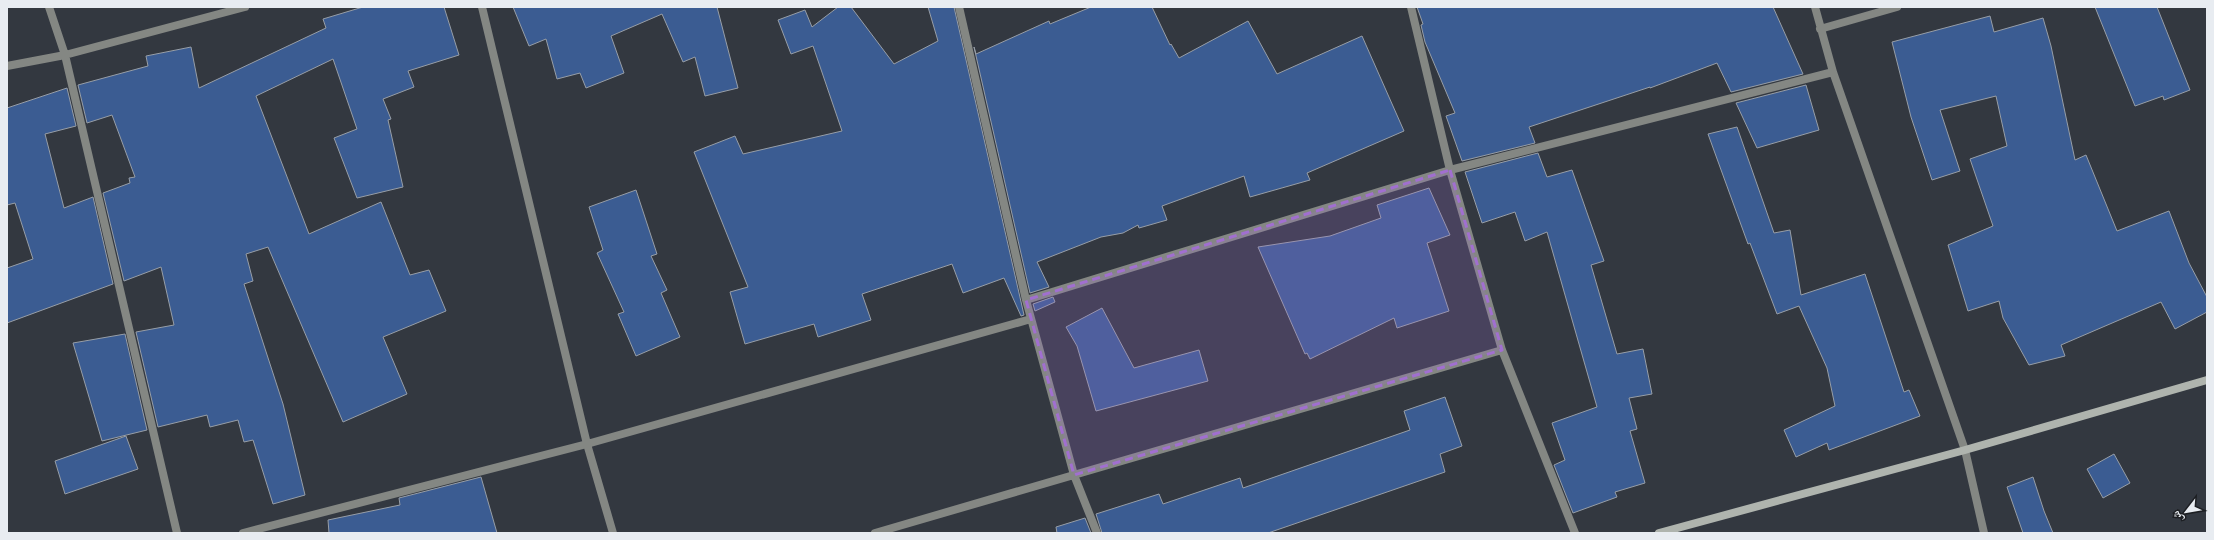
<svg xmlns="http://www.w3.org/2000/svg" width="2214" height="540" font-family="'Golos Text','Noto Naskh Arabic',sans-serif">
<style>
.building{fill:#3b5c92;stroke:#979ea7}
.lines{fill:none;stroke-linecap:round;stroke-linejoin:round}
.street{stroke:#848783;stroke-width:8}
.secondary{stroke:#afb4ae;stroke-width:8}
.marked{fill:#a16fd0;fill-opacity:0.2;stroke:#a16fd0;stroke-width:3;stroke-dasharray:8 5;stroke-linejoin:round}
</style>
<rect width="100%" height="100%" fill="#333840"/>
<!-- building -->
<path class="building" d="M 363,7 L 444,7 L 459,55 L 408,71 L 414,87 L 383,99 L 391,119 L 388,120 L 403,187 L 357,198 L 334,138 L 357,129 L 333,59 L 256,96 L 309,234 L 381,202 L 410,275 L 429,270 L 446,311 L 383,337 L 407,394 L 343,422 L 268,247 L 246,254 L 253,281 L 244,284 L 283,404 L 305,495 L 273,504 L 253,440 L 244,442 L 238,420 L 210,427 L 207,415 L 158,427 L 136,332 L 174,325 L 161,267 L 124,281 L 103,193 L 130,183 L 129,178 L 135,177 L 112,115 L 87,123 L 78,85 L 148,66 L 146,56 L 191,47 L 199,88 L 326,28 L 323,19 Z
M 513,7 L 717,7 L 738,88 L 705,96 L 695,57 L 683,62 L 662,14 L 611,36 L 624,73 L 586,88 L 580,73 L 557,79 L 546,39 L 529,46 Z
M 838,7 L 851,7 L 894,64 L 938,41 L 928,7 L 954,7 L 1024,315 L 1021,316 L 1004,278 L 963,293 L 952,264 L 862,294 L 871,320 L 818,337 L 814,324 L 745,344 L 730,292 L 748,287 L 694,152 L 735,136 L 743,154 L 842,131 L 813,46 L 791,54 L 778,20 L 805,10 L 812,27 Z
M 1091,7 L 1152,7 L 1170,45 L 1171,44 L 1179,58 L 1248,21 L 1277,74 L 1362,36 L 1404,131 L 1307,173 L 1310,180 L 1250,197 L 1244,176 L 1162,206 L 1167,220 L 1139,228 L 1138,225 L 1123,233 L 1101,237 L 1037,262 L 1049,287 L 1030,293 L 974,47 L 976,54 L 1049,21 L 1050,24 Z
M 1417,7 L 1773,7 L 1803,74 L 1731,92 L 1717,63 L 1650,88 L 1650,87 L 1529,127 L 1535,143 L 1462,161 L 1446,116 L 1455,113 L 1425,42 L 1421,25 L 1423,24 Z
M 2095,7 L 2157,7 L 2190,90 L 2164,100 L 2163,96 L 2135,106 Z
M 1990,16 L 1994,32 L 2043,18 L 2051,46 L 2075,160 L 2086,155 L 2117,231 L 2169,211 L 2189,263 L 2207,297 L 2207,312 L 2175,329 L 2161,302 L 2061,345 L 2065,356 L 2029,365 L 2003,318 L 1999,301 L 1968,311 L 1948,245 L 1993,226 L 1970,159 L 2007,146 L 1996,96 L 1940,110 L 1960,171 L 1932,180 L 1911,117 L 1892,42 Z
M 1806,85 L 1819,130 L 1757,148 L 1736,103 Z
M 67,88 L 76,126 L 45,134 L 64,208 L 93,197 L 113,284 L 7,323 L 7,268 L 33,259 L 15,203 L 7,205 L 7,108 Z
M 1737,127 L 1774,233 L 1790,230 L 1801,295 L 1865,274 L 1904,392 L 1909,390 L 1920,416 L 1829,450 L 1827,443 L 1796,457 L 1784,430 L 1835,406 L 1827,368 L 1799,306 L 1777,314 L 1750,243 L 1748,244 L 1708,134 Z
M 1538,153 L 1547,177 L 1572,170 L 1604,261 L 1591,265 L 1617,354 L 1643,349 L 1652,394 L 1629,398 L 1637,429 L 1630,431 L 1645,483 L 1615,492 L 1617,497 L 1573,513 L 1554,465 L 1565,460 L 1552,423 L 1597,407 L 1547,232 L 1525,241 L 1515,212 L 1482,223 L 1465,172 Z
M 1429,188 L 1450,235 L 1427,243 L 1449,311 L 1397,328 L 1394,318 L 1310,359 L 1307,353 L 1305,354 L 1258,247 L 1330,236 L 1381,218 L 1377,205 Z
M 636,190 L 657,254 L 651,256 L 667,290 L 661,293 L 680,337 L 636,356 L 618,314 L 624,312 L 597,253 L 603,250 L 589,207 Z
M 1053,297 L 1055,302 L 1035,311 L 1033,304 Z
M 1102,308 L 1134,368 L 1199,350 L 1208,381 L 1096,411 L 1077,346 L 1066,327 Z
M 125,334 L 147,430 L 102,441 L 73,343 Z
M 1445,397 L 1462,446 L 1440,454 L 1445,472 L 1268,533 L 1102,533 L 1096,514 L 1159,494 L 1163,504 L 1240,478 L 1243,488 L 1410,430 L 1404,411 Z
M 126,436 L 138,469 L 65,494 L 55,461 Z
M 2114,454 L 2130,483 L 2103,498 L 2087,469 Z
M 481,477 L 497,533 L 329,533 L 328,520 L 400,505 L 399,498 Z
M 2033,477 L 2044,511 L 2053,533 L 2023,533 L 2007,487 Z
M 1085,518 L 1091,533 L 1057,533 L 1056,527 Z"/>
<g class="lines">
<!-- street -->
<path class="street" d="M 49,7 L 65,55 L 177,533
M 482,7 L 587,444 L 613,533
M 959,7 L 1026,300 L 1074,475 L 1097,533
M 1411,7 L 1450,170 L 1502,350 L 1575,533
M 1815,7 L 1833,72 L 1965,450 L 1984,533
M 1820,29 L 1897,7
M 7,66 L 65,55 L 245,7
M 1026,300 L 1450,170 L 1833,72
M 243,533 L 587,444 L 1031,319
M 875,533 L 1502,350"/>
<!-- secondary -->
<path class="secondary" d="M 1659,533 L 1965,450 L 2207,380"/>
</g>
<!-- marked area -->
<path class="marked" d="M 1450,170 L 1502,350 L 1074,475 L 1026,300 Z"/>
<!-- border -->
<rect width="2214" height="540" fill="none" stroke="#e8ecf1" stroke-width="16"/>
<!-- north arrow -->
<g transform="translate(2186 512) rotate(239)" stroke="#1d1f23" stroke-width="3" paint-order="stroke">
<path d="M0-3L7 15L0 10L-7 15Z" fill="#e8ecf1"/>
<text y="-6" font-size="11" font-weight="bold" text-anchor="middle" fill="#e8ecf1">ش</text>
</g>
</svg>
